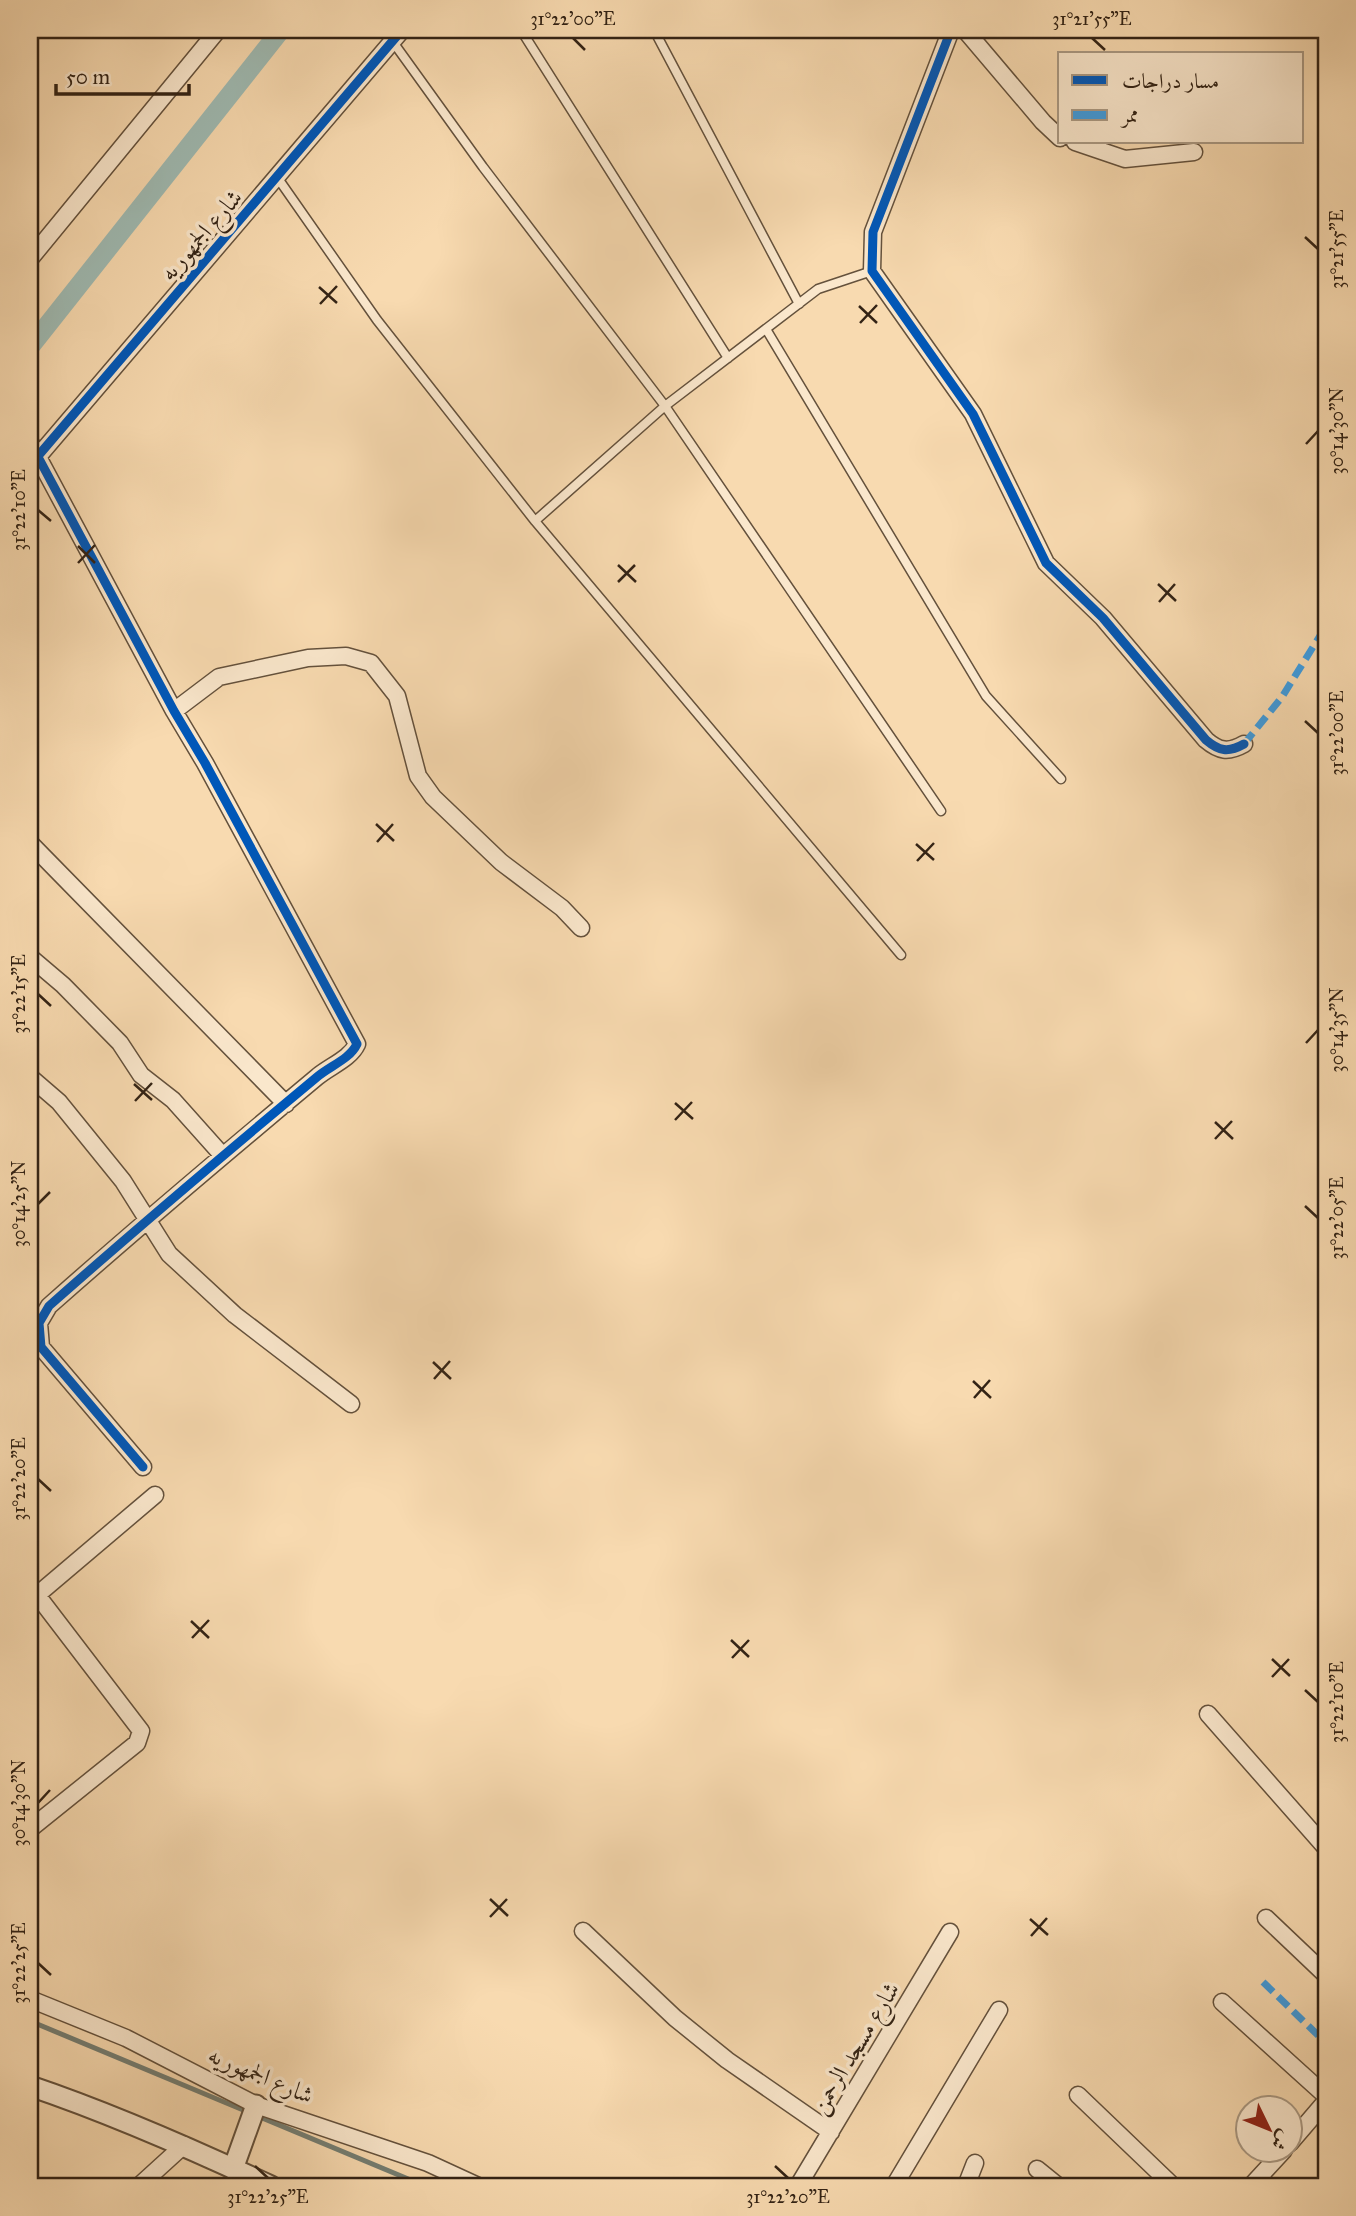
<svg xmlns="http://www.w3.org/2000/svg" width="1356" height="2216" font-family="'IM FELL Great Primer',Amiri,serif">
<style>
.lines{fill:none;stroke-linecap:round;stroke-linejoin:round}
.stream{stroke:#747e73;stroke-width:5}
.canal{stroke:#9fbab2;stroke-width:19}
.service-casing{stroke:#64513c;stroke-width:11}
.minor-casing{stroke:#64513c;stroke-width:19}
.tertiary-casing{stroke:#64513c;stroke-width:23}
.service{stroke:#fae7cc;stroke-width:8}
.minor{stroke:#fae7cc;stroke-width:16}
.tertiary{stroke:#fae7cc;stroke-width:19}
.quiet{stroke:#3e9cdf;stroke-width:7;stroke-dasharray:14 7;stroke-linecap:butt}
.cycleway-casing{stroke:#fae7cc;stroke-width:13}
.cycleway{stroke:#0057b8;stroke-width:9}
.ticks{fill:none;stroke:#332315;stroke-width:2.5}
.labels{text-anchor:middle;stroke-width:7;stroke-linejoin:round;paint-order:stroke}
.street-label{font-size:24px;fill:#332315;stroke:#fae7cc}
.neatline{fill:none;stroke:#332315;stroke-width:2.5}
.ticks-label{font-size:18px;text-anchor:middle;fill:#332315}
</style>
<rect width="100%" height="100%" fill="#f8dab0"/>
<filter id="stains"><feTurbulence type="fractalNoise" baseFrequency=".00286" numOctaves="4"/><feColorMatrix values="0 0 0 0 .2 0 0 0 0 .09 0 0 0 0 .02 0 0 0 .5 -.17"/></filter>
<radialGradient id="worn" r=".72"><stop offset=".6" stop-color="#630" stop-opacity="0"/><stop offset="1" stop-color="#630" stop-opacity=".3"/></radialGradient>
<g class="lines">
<!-- stream -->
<path class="stream" d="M 30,2021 L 425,2186"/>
<!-- canal -->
<path class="canal" d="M 30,347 L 281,30"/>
<defs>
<path id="service" d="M 521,30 L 728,358
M 654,30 L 799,304
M 393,42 L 483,167 L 665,406 L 941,811
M 277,177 L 377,320 L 535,521 L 901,955
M 766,329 L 986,696 L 1061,779
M 535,521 L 665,406 L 818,289 L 872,271"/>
<path id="minor" d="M 951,30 L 873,232 L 872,271 L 973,414 L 1046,563 L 1103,618 L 1206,740 C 1219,751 1228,753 1244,744
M 965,30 L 1043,122 L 1060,138
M 1075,142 L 1125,159 L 1194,152
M 30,259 L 218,30
M 30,442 L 174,711 L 205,763 L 357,1044 C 350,1059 330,1066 317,1077 C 227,1152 137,1228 49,1306 L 39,1323 L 41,1347 L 143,1467
M 30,466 L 402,30
M 174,711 L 219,677 L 308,658 L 346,656 L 371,663 L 397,696 L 418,776 L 433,797 L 501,862 L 562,908 L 581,928
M 30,843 L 286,1104
M 30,957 L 63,985 L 120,1043 L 141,1075 L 173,1100 L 223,1156
M 30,1077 L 59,1102 L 123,1181 L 169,1254 L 235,1315 L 351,1404
M 30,1601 L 155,1495
M 1208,1714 L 1326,1848
M 30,1829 L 137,1743 L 141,1731 L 37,1595
M 1266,1918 L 1326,1975
M 583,1931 L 675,2018 L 727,2060 L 831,2132
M 30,1999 L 126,2038 L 256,2105 L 428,2163 L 478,2186
M 1222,2002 L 1326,2096
M 1078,2095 L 1173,2186
M 1290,2143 L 1326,2101
M 1037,2169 L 1058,2186
M 139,2186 L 184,2145
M 798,2186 L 950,1932
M 894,2186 L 999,2010
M 966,2186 L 975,2163
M 1251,2186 L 1284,2150"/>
<path id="tertiary" d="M 30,2086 C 113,2114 192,2149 271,2186
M 233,2169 L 256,2105"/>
</defs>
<!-- service casing -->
<use href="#service" class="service-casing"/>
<!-- minor casing -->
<use href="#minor" class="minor-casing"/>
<!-- tertiary casing -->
<use href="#tertiary" class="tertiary-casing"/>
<!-- service -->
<use href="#service" class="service"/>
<!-- minor -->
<use href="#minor" class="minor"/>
<!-- tertiary -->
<use href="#tertiary" class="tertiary"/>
<!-- quiet -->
<path class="quiet" d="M 1244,744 L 1282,697 L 1326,626
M 1263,1982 L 1326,2043"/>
<defs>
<path id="cycleway" d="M 951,30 L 873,232 L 872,271 L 973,414 L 1046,563 L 1103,618 L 1206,740 C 1219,751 1228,753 1244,744
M 30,442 L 174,711 L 205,763 L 357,1044 C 350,1059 330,1066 317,1077 C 227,1152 137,1228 49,1306 L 39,1323 L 41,1347 L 143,1467
M 32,463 L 402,30"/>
</defs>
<!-- cycleway casing -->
<use href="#cycleway" class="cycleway-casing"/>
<!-- cycleway -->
<use href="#cycleway" class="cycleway"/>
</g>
<!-- ticks -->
<path class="ticks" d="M 573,38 L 585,50M 1092,38 L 1105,50M 1305,237 L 1318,249M 319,287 L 337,303M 320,304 L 337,286M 859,306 L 877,323M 860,323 L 877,305M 1306,444 L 1318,431M 38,510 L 51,521M 78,546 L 95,563M 78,563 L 95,545M 618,565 L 636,582M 618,582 L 635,565M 1158,584 L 1176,601M 1159,602 L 1175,584M 1305,721 L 1318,733M 376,824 L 394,841M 377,842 L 393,824M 916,844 L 934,860M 917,861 L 934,843M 38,994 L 51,1006M 1306,1043 L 1318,1030M 134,1084 L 152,1100M 135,1101 L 152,1083M 675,1103 L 693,1119M 675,1120 L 692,1102M 1215,1122 L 1233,1139M 1215,1139 L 1232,1121M 38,1204 L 50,1192M 1305,1206 L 1318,1218M 433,1362 L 451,1379M 434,1379 L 450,1361M 973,1381 L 991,1398M 974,1398 L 990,1380M 38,1479 L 51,1491M 191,1621 L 209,1638M 192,1638 L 209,1620M 731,1640 L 749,1657M 732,1658 L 749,1640M 1272,1659 L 1290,1676M 1272,1677 L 1289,1659M 1305,1690 L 1318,1702M 38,1803 L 50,1790M 490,1899 L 508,1916M 490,1917 L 507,1899M 1030,1919 L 1048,1935M 1031,1936 L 1047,1918M 38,1963 L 51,1975M 255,2166 L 268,2178M 775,2166 L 788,2178"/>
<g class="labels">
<!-- street labels -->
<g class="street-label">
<text transform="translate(201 235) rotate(-49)" y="8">شارع الجمهوريه</text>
<text transform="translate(855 2048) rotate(-59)" y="8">شارع مسجد الرحمن</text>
<text transform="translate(261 2075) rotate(23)" y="8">شارع الجمهوريه</text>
</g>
</g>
<!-- margin -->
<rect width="1356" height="2216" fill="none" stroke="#f8dab0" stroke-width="77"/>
<!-- legend -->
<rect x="1058" y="52" width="245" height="91" fill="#fae7cc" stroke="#aa9983" stroke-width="2"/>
<rect x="1072" y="75" width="35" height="10" fill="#0057b8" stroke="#aa9983" stroke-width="2"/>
<text x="1122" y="88" font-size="21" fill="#332315">مسار دراجات</text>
<rect x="1072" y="110" width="35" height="10" fill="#3e9cdf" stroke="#aa9983" stroke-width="2"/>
<text x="1122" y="122" font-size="21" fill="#332315">ممر</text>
<!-- north arrow -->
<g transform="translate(1269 2129) rotate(133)"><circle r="33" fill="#fae7cc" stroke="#aa9983" stroke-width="2"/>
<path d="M0-5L12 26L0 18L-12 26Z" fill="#8f2418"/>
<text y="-10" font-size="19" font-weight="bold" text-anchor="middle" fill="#332315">ش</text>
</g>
<!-- scale -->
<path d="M56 84v10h133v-10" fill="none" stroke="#332315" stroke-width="3.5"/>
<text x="66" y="84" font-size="21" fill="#332315" stroke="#fae7cc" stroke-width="5" paint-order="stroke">50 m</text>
<rect x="38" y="38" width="1280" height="2140" class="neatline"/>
<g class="ticks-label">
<text x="573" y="25">31°22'00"E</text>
<text x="1092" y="25">31°21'55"E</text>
<text transform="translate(1337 249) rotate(-90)" y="6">31°21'55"E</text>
<text transform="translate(1337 431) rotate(-90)" y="6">30°14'30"N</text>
<text transform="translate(19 510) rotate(-90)" y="6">31°22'10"E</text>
<text transform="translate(1337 733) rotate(-90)" y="6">31°22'00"E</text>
<text transform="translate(19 994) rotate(-90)" y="6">31°22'15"E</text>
<text transform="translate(1337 1030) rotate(-90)" y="6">30°14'35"N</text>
<text transform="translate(19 1204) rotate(-90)" y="6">30°14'25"N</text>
<text transform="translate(1337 1218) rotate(-90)" y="6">31°22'05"E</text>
<text transform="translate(19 1479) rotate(-90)" y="6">31°22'20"E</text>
<text transform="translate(1337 1702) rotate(-90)" y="6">31°22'10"E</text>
<text transform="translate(19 1803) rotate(-90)" y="6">30°14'30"N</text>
<text transform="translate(19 1963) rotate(-90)" y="6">31°22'25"E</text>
<text x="268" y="2203">31°22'25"E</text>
<text x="788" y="2203">31°22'20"E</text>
</g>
<rect width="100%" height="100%" filter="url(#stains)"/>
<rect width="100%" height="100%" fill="url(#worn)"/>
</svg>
